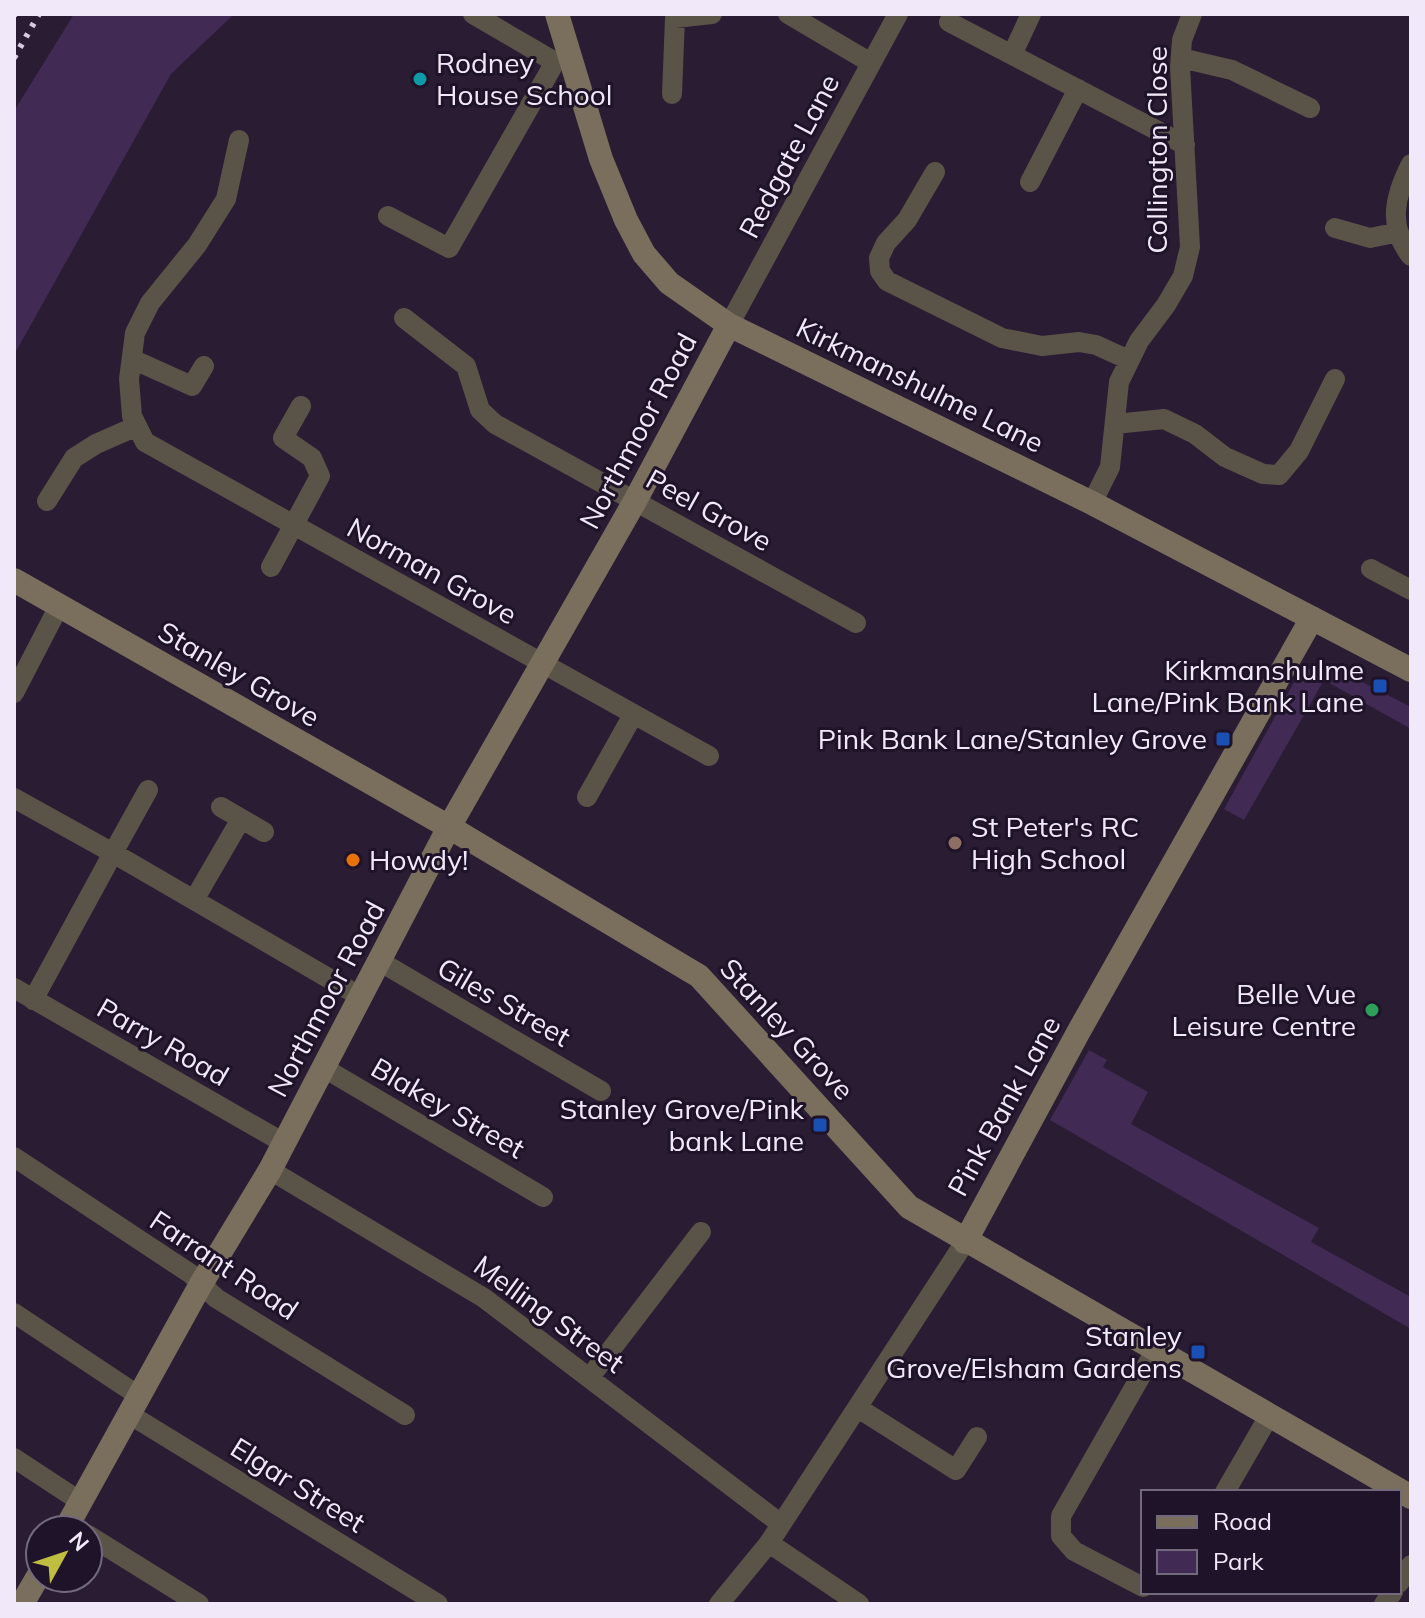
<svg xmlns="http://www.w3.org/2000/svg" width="1425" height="1618" font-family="Mulish,sans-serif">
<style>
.green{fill:#412a53}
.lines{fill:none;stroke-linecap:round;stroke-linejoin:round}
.street{stroke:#5a5347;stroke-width:20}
.secondary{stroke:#7a6e5c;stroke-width:24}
.rail{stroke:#d4ccdd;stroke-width:6;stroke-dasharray:4 8;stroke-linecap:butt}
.culture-dot{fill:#0f9aa8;stroke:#1f1329;stroke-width:3}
.transit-dot{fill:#1a4fb4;stroke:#1f1329;stroke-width:3}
.education-dot{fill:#8d6e63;stroke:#1f1329;stroke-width:3}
.food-dot{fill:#e8710a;stroke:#1f1329;stroke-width:3}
.leisure-dot{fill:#2e9e5b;stroke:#1f1329;stroke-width:3}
.labels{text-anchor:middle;stroke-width:6;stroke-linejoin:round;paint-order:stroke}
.poi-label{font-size:28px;fill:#f1e9f9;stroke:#1f1329;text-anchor:end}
.street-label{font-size:28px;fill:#f1e9f9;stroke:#1f1329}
</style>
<rect width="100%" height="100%" fill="#291c33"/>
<!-- green -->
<path class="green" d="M 74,14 L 232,16 L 171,74 L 14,355 L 14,111 Z
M 1322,665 L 1339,670 L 1411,707 L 1411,729 L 1324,680 L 1244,820 L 1224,809 L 1298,675 L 1307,669 Z
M 1089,1050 L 1107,1060 L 1103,1067 L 1148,1092 L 1131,1124 L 1319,1228 L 1311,1242 L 1411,1297 L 1411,1329 L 1050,1120 Z"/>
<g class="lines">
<!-- street -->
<path class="street" d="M 473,14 L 555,62
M 788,14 L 871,63
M 949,22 L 1185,145
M 1012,55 L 1031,14
M 1181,58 L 1232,70 L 1310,108
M 672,94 L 675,18 L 712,14
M 239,140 L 226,199 L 197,245 L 150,303 L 135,333 L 129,379 L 132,416 L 145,442 L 709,756
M 1411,164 C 1395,195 1387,226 1411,256
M 935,172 L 907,220 L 886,243 L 879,258 L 880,271 L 887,281 L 1002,338 L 1042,346 L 1079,342 L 1096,345 L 1129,360
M 1030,182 L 1078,89
M 388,216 L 449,248 L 555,62 L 568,58
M 1335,228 L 1370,238 L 1399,232
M 404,318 L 466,366 L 480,410 L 495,424 L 856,623
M 729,325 L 898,14
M 132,359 L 192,386 L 204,366
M 1115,424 L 1164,419 L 1195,434 L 1225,457 L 1263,474 L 1279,475 L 1299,451 L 1335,379
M 47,501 L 74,458 L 96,444 L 137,426
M 1092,503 L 1110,467 L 1119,382 L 1139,341 L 1166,305 L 1183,276 L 1190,247 L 1180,67 L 1182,40 L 1192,14
M 271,567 L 320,476 L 312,458 L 283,438 L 301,406
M 1371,569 L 1411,590
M 14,693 L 59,606
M 587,797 L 633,715
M 14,798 L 113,853 L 148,790
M 221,807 L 264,832
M 194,900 L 241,819
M 379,961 L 601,1091
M 14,988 L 284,1143
M 33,1000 L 113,853 L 361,997
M 324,1068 L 543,1197
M 14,1157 L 191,1274 L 216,1298 L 405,1415
M 270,1170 L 484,1298 L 781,1524
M 14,1313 L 139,1396
M 590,1377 L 701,1232
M 858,1408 L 956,1470 L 977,1437
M 129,1414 L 438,1604
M 14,1458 L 81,1502
M 1225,1492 L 1269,1416
M 88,1535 L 199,1604
M 769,1543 L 859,1604
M 1399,1583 L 1411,1565
M 1143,1587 L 1074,1551 L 1061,1536 L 1061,1516 L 1155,1351
M 719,1604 L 769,1543 L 965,1242
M 1384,1604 L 1393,1592"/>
<!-- secondary -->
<path class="secondary" d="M 557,14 L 601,159 L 626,220 L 644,254 L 669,283 L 729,325 L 1092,503 L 1411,670
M 14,580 L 449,827 L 699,976 L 909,1207 L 1411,1497
M 965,1242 L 1079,1031 L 1312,618
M 65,1530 L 201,1284 L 270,1170 L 449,827 L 635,501 L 729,325
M 22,1604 L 40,1573"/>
<!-- rail -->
<path class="rail" d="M 14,16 L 15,14
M 14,58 L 39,14"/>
</g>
<!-- markers -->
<circle class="culture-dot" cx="420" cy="79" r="8"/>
<g class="transit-dot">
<rect x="1372" y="678" width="16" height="16" rx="4"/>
<rect x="1215" y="731" width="16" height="16" rx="4"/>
<rect x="812" y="1117" width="16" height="16" rx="4"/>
<rect x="1190" y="1344" width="16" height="16" rx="4"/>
</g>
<circle class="education-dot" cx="955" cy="843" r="8"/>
<circle class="food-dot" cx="353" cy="860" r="8"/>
<circle class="leisure-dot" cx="1372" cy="1010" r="8"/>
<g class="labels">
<!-- poi labels -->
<g class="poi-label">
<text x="436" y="73" text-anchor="start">Rodney<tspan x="436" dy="32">House School</tspan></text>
<text x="1364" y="680">Kirkmanshulme<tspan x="1364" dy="32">Lane/Pink Bank Lane</tspan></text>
<text x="1207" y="749">Pink Bank Lane/Stanley Grove</text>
<text x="971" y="837" text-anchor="start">St Peter's RC<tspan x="971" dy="32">High School</tspan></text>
<text x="369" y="870" text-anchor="start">Howdy!</text>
<text x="1356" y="1004">Belle Vue<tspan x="1356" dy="32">Leisure Centre</tspan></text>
<text x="804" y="1119">Stanley Grove/Pink<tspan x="804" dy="32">bank Lane</tspan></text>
<text x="1182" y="1346">Stanley<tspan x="1182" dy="32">Grove/Elsham Gardens</tspan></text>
</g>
<!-- street labels -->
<g class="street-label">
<text transform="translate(1157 150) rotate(-90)" y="10">Collington Close</text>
<text transform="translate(789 156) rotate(-62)" y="10">Redgate Lane</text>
<text transform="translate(920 385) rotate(26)" y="10">Kirkmanshulme Lane</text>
<text transform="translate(638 431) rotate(-62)" y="10">Northmoor Road</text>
<text transform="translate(709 510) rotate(29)" y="10">Peel Grove</text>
<text transform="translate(432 571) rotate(29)" y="10">Norman Grove</text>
<text transform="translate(239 674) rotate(30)" y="10">Stanley Grove</text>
<text transform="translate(326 999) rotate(-62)" y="10">Northmoor Road</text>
<text transform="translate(504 1002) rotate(30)" y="10">Giles Street</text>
<text transform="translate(787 1029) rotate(47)" y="10">Stanley Grove</text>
<text transform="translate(163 1042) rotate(30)" y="10">Parry Road</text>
<text transform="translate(1004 1106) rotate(-61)" y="10">Pink Bank Lane</text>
<text transform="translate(448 1108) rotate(30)" y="10">Blakey Street</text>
<text transform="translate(224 1265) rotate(34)" y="10">Farrant Road</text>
<text transform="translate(549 1314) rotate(36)" y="10">Melling Street</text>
<text transform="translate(298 1485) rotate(32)" y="10">Elgar Street</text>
</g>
</g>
<!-- border -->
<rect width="1425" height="1618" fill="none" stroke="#f1e9f9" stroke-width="32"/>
<!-- legend -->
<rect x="1141" y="1490" width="260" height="104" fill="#1f1329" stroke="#73697c" stroke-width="2"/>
<rect x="1157" y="1516" width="40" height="12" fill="#7a6e5c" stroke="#73697c" stroke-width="2"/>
<text x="1213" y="1530" font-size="24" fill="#f1e9f9">Road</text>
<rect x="1157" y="1550" width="40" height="24" fill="#412a53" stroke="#73697c" stroke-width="2"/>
<text x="1213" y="1570" font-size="24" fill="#f1e9f9">Park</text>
<!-- north arrow -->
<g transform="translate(64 1554) rotate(50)"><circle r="38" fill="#1f1329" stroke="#73697c" stroke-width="2"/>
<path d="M0-6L14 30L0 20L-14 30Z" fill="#c0be41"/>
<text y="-12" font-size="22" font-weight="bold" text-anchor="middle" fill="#f1e9f9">N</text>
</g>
</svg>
